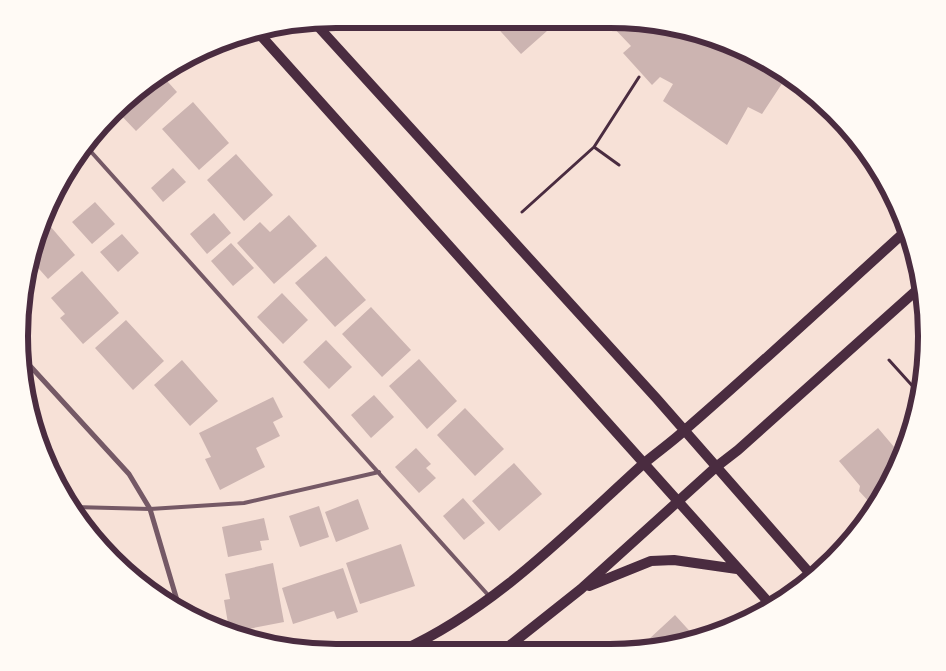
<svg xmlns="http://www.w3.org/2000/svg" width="946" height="671" font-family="Arial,sans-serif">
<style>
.building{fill:#ccb4b1}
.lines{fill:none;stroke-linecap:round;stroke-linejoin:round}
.path{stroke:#4a2c40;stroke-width:3}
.service{stroke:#755966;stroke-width:4}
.minor{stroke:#755966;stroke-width:5}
.secondary{stroke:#4a2c40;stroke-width:10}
.rim{fill:none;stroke:#4a2c40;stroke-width:6}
</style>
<rect width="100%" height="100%" fill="#f7e1d7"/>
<!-- building -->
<path class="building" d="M 492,22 L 556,23 L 521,54 Z
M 610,24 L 673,25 L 769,61 L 787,76 L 762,114 L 748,107 L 727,145 L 663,101 L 673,84 L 660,77 L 652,85 L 623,53 L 631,46 Z
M 159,72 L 177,92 L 136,131 L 116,110 Z
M 193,102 L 229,143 L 199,170 L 162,129 Z
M 236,154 L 273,195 L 244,221 L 207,180 Z
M 173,168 L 186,182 L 163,202 L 151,188 Z
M 95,202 L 115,224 L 92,244 L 72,222 Z
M 214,213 L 231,233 L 207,254 L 190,234 Z
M 289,215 L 317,246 L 274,284 L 237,243 L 260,222 L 270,232 Z
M 44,219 L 75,255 L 48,279 L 32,261 Z
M 122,234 L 139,253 L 118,272 L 100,252 Z
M 231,243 L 254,268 L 233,286 L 211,261 Z
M 326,256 L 366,300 L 335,327 L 295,283 Z
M 82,271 L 119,313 L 83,344 L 60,318 L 65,314 L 51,298 Z
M 282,293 L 308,320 L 283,344 L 257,317 Z
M 371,307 L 411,350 L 382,377 L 342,334 Z
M 126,320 L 164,361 L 133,390 L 95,348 Z
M 326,340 L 352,367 L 329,389 L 303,362 Z
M 419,359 L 457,401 L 427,429 L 389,386 Z
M 182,360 L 218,401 L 190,426 L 154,385 Z
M 374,395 L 394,417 L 371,438 L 351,415 Z
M 273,397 L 283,417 L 273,422 L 280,436 L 256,448 L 265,467 L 220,490 L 205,459 L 211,457 L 199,433 Z
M 465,408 L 504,449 L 475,476 L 437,435 Z
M 878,428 L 900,454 L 894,476 L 872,505 L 859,491 L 860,486 L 839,461 Z
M 416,448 L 431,464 L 426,468 L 436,478 L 419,493 L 395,467 Z
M 514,463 L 542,494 L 499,531 L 472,501 Z
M 463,498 L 485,523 L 464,540 L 443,516 Z
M 358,499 L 369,529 L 336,542 L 325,512 Z
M 319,506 L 329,537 L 300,547 L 289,516 Z
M 264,518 L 269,540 L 260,541 L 262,550 L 228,557 L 222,527 Z
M 401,544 L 415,586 L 360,604 L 346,563 Z
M 273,563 L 284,622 L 238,631 L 229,629 L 224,600 L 230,599 L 225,574 Z
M 343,568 L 358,612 L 337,619 L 334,611 L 293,624 L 282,588 Z
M 675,615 L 696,638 L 656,648 L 648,640 Z
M 643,644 L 647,650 L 637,650 Z"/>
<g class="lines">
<!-- path -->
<path class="path" d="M 619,165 L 594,147 L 639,77
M 522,212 L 594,147
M 889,360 L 917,391"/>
<!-- service -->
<path class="service" d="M 85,145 L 489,596
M 74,507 L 150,509 L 244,503 L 379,472"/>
<!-- minor -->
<path class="minor" d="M 21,356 L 129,474 L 150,509 L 179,607"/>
<!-- secondary -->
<path class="secondary" d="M 314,22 L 657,399 L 813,577
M 255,29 L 770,604
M 589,586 L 651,561 L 674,560 L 737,569
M 504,650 L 581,589 L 716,467 L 738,450 L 918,289
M 401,651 C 494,609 567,533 642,465 C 656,453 672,442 686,429 C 761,364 834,296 908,229"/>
</g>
<!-- crop -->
<path d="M0 0H946V671H0ZM336 28H610A308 308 0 0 1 918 336V336A308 308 0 0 1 610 644H336A308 308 0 0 1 28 336V336A308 308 0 0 1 336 28Z" fill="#fffaf5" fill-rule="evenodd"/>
<path class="rim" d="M336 28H610A308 308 0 0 1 918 336V336A308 308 0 0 1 610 644H336A308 308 0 0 1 28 336V336A308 308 0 0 1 336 28Z"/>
</svg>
